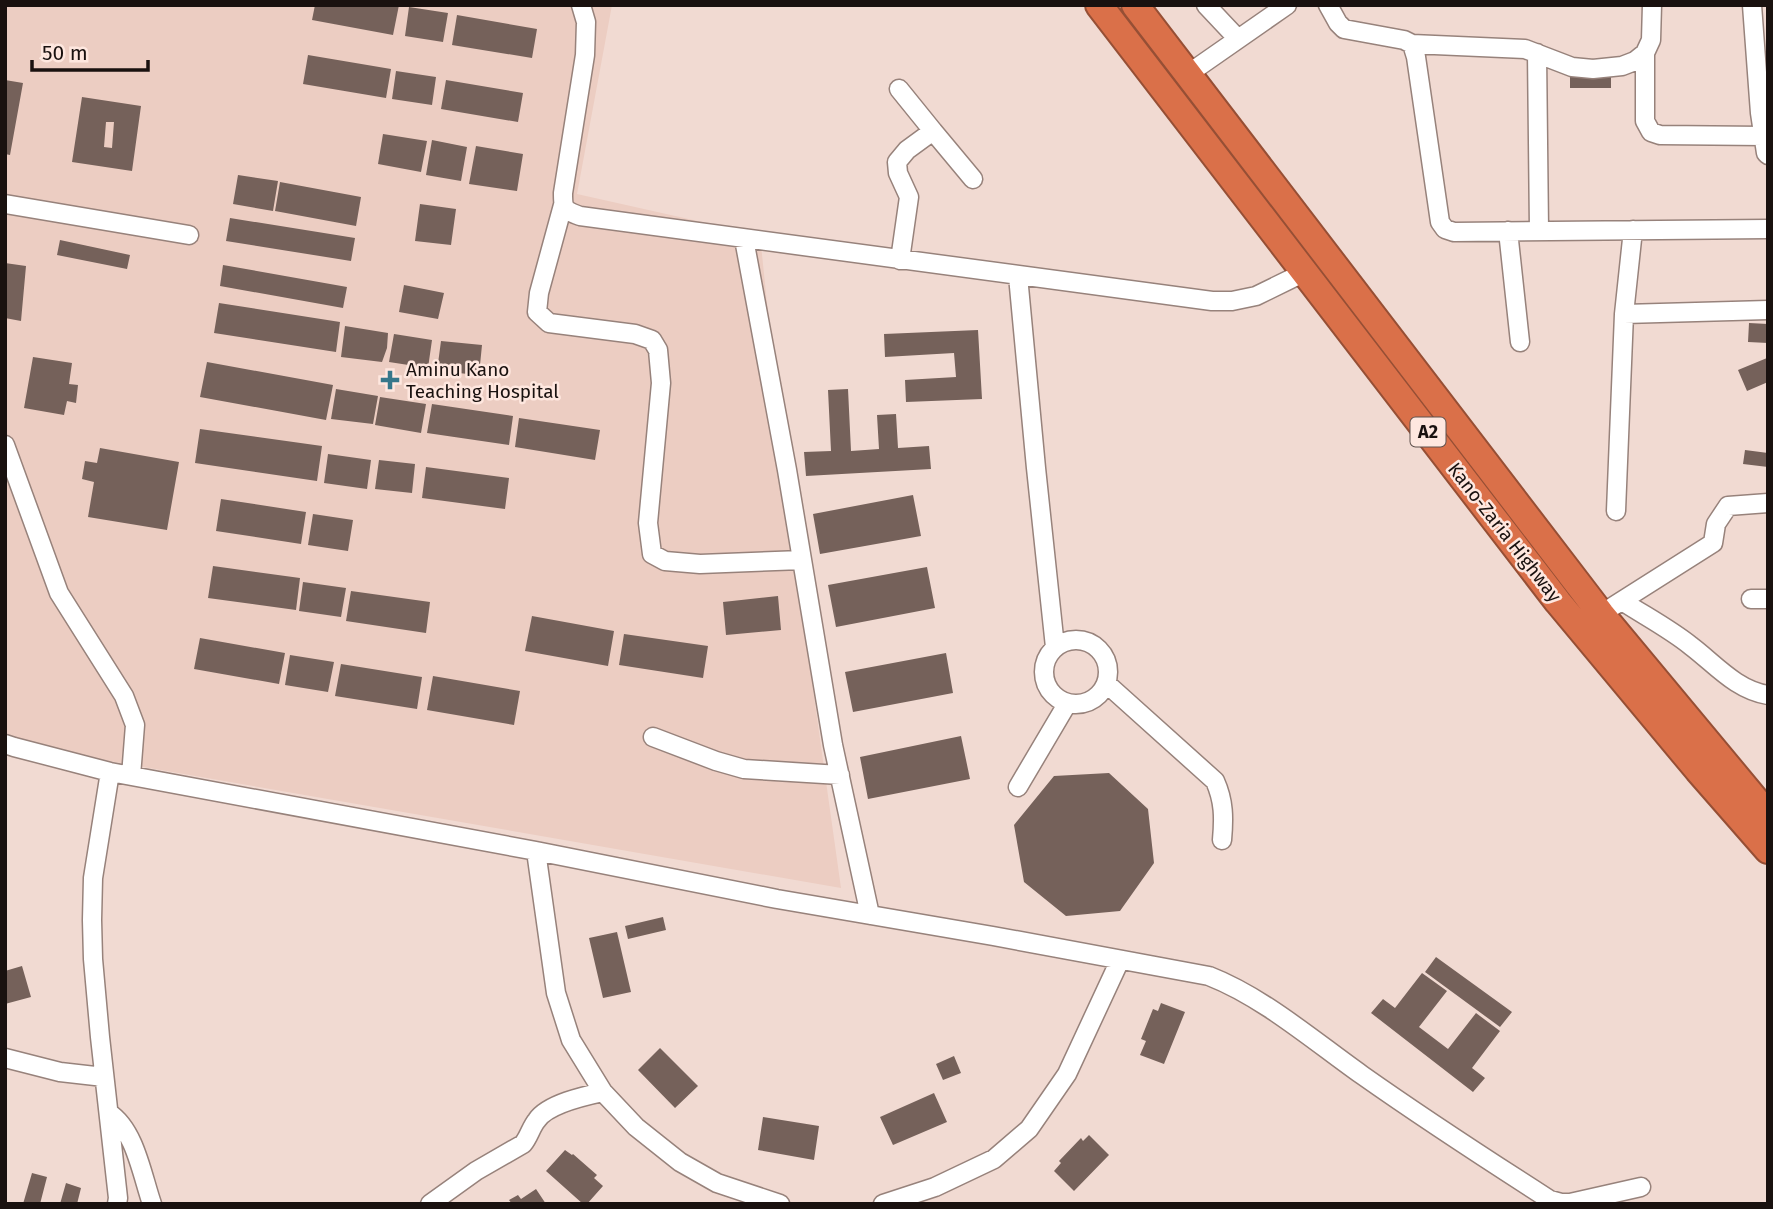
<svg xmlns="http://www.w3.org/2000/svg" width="1773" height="1209" font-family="'Fira Sans',sans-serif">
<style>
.built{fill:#eccdc2}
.building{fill:#75615a;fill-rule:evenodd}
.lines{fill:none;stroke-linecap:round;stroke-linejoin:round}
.minor-casing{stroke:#97827b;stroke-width:21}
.highway-casing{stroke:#964f35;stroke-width:30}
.minor{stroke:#fff;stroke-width:18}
.highway{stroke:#da7049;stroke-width:26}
.poi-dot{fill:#36778a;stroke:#fee7df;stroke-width:2.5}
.labels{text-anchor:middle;stroke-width:5;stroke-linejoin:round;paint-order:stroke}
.shield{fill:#fee7df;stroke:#5e514d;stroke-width:2}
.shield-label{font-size:18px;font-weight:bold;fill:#19110f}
.poi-label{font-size:19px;fill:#19110f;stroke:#fee7df;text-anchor:start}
.street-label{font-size:19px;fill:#19110f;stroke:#fee7df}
</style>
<rect width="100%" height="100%" fill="#f1dad2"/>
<!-- built -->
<path class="built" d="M 5,5 L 612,5 L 577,194 L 760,235 L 790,526 L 841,888 L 34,748 L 5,734 Z"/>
<!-- building -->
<path class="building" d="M 315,5 L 399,5 L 393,35 L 312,20 Z
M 409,7 L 448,13 L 443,42 L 405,36 Z
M 457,15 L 537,29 L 532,58 L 452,45 Z
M 308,55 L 391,69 L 386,98 L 303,84 Z
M 396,71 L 436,77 L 432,105 L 392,99 Z
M 1570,72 L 1611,73 L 1611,88 L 1570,88 Z
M 5,80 L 23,83 L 10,155 L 5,154 Z
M 446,80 L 523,93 L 518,122 L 441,109 Z
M 82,97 L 141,106 L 132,171 L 72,162 ZM 106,122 L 114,122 L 112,148 L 104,147 Z
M 383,134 L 427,141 L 421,172 L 378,164 Z
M 432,140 L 467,147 L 461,181 L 426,175 Z
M 476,146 L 523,154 L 517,191 L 469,184 Z
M 238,175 L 278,181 L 273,211 L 233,204 Z
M 280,182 L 361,197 L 356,226 L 275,211 Z
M 420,204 L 456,209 L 451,245 L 415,241 Z
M 230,218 L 355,238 L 351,261 L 226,241 Z
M 60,240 L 130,255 L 127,269 L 57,255 Z
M 5,263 L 26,266 L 21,321 L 5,318 L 5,296 L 7,284 L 5,284 Z
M 223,265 L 347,287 L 343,308 L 220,286 Z
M 404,285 L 444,293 L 438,319 L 399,312 Z
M 219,303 L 340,322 L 336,352 L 214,333 Z
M 1749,323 L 1768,324 L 1768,343 L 1748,342 Z
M 345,326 L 388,333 L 387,348 L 382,362 L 341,357 Z
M 978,330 L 982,399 L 906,402 L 905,380 L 956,377 L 954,353 L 885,357 L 884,334 Z
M 394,334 L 432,340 L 428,368 L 389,362 Z
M 441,341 L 482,345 L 479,375 L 437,371 Z
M 33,357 L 72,363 L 69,384 L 78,385 L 76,403 L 67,401 L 64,415 L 24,408 Z
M 1767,358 L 1768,382 L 1747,391 L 1738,370 Z
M 207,362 L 333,385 L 326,420 L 200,397 Z
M 336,389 L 378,396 L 373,424 L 331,419 Z
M 848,389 L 851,451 L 879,449 L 877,415 L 896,414 L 898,448 L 929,446 L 931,469 L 806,476 L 804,452 L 831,451 L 828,390 Z
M 380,397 L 426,404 L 421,433 L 375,425 Z
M 432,404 L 513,416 L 509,445 L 427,433 Z
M 519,418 L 600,430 L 595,460 L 515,447 Z
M 200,429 L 322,446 L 317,481 L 195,463 Z
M 100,448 L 179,462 L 167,530 L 88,517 L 94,482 L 82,479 L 85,461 L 97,463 Z
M 1745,450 L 1768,453 L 1768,467 L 1743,464 Z
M 328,454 L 371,460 L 367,489 L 324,483 Z
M 379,460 L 415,464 L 412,493 L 375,489 Z
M 426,467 L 509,478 L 505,509 L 422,498 Z
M 913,495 L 921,536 L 820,554 L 813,514 Z
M 221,499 L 306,512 L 301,544 L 216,531 Z
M 313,514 L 353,520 L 348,551 L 308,545 Z
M 213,566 L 300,578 L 296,610 L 208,598 Z
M 927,567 L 935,608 L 836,627 L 828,585 Z
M 303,582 L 346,588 L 341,617 L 299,611 Z
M 351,591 L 430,602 L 426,633 L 346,621 Z
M 778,596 L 781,630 L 726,635 L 723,602 Z
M 532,616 L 614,631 L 608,666 L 525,651 Z
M 624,634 L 708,646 L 703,678 L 619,665 Z
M 200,638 L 285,653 L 279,684 L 194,669 Z
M 946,653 L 953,693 L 853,712 L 845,672 Z
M 290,655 L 334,662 L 328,692 L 285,685 Z
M 341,664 L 422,677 L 417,709 L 335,696 Z
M 433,676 L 520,691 L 514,725 L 427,710 Z
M 961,736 L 970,779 L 868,799 L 860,757 Z
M 1109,773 L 1148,809 L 1154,863 L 1120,911 L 1066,916 L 1024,882 L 1014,825 L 1054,776 Z
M 663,917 L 666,930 L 628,939 L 625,926 Z
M 617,932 L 631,992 L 603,998 L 589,938 Z
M 1436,957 L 1512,1012 L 1500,1027 L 1425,972 Z
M 22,966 L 31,997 L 5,1004 L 5,971 Z
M 1422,973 L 1447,991 L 1419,1027 L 1448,1049 L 1476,1013 L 1500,1031 L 1472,1068 L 1485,1078 L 1473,1092 L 1371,1013 L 1383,999 L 1395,1008 Z
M 1161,1003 L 1185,1012 L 1164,1064 L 1140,1055 L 1146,1041 L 1141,1039 L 1153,1009 L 1158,1011 Z
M 660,1048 L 698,1086 L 675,1108 L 638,1070 Z
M 954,1056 L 961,1073 L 943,1080 L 936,1064 Z
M 934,1093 L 947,1122 L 893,1145 L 880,1117 Z
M 763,1117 L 819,1126 L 814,1160 L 758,1150 Z
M 1089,1135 L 1109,1155 L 1074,1191 L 1054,1171 L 1061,1163 L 1059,1161 L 1081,1138 L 1083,1141 Z
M 565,1150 L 572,1155 L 573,1154 L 597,1175 L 594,1178 L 603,1186 L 587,1204 L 583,1204 L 546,1171 Z
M 32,1173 L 47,1177 L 40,1204 L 23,1204 Z
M 66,1183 L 81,1188 L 77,1204 L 60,1204 Z
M 536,1189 L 546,1204 L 512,1204 L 509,1200 L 518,1195 L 521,1199 Z"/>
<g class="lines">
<defs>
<path id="minor" d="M 581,5 L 586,22 L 585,55 L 563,193 C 563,209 564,210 580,216 L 1212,301 L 1232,301 L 1256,296 L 1305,272
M 1206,5 L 1238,39
M 1328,5 L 1338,23 L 1344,29 L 1404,40 L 1412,44 L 1416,57 L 1440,222 L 1445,229 L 1454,232 L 1768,229
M 1752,5 L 1760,113 L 1766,153 L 1768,155
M 1412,44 L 1525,49 L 1572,67 L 1593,69 L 1622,66 L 1635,61 L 1645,53 L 1651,40 L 1652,5
M 1537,53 L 1539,230
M 1645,53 L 1645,121 L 1651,132 L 1660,135 L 1764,136
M 1188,74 L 1287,5
M 899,89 L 933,131 L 907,150 L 897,162 L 898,173 L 909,197 L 900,260
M 933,131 L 973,179
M 5,204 L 189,235
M 563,205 L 539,293 L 537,312 L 549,323 L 635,334 L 652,340 L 658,350 L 661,383 L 648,523 L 652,554 L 665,561 L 700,564 L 802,560
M 1508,231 L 1520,342
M 744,239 L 787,470 L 833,745 L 870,915
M 1018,276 L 1036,468 L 1055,647
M 1624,314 L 1633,230
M 5,445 L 59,593 L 124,696 L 135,725 L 131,776
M 1616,511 L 1624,314 L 1768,310
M 1751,599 L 1768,599
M 1622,601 C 1645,616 1670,629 1691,646 C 1715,664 1736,690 1768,695
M 1601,614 L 1713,543 L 1716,524 L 1728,506 L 1768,503
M1044 672a32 32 0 1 1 64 0a32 32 0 1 1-64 0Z
M 1107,684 L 1215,781 C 1224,801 1224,818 1222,840
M 653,737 L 716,761 L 744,769 L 840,775
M 5,744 L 14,747 L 110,772 L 536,851 L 777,899 L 993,936 L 1209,976 C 1263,997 1314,1041 1362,1075 C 1423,1118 1486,1159 1550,1200 L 1561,1203 L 1570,1203 L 1641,1187
M 110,772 L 93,878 L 92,920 L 93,959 L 100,1037 L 118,1198 L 117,1204
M 1018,787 L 1067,704
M 536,851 L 556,993 L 571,1040 L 603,1092 L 636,1127 L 680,1162 L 717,1183 L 780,1204
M 5,1058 L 60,1072 L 104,1077
M 109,1113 C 135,1130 142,1175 152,1204
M 430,1204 L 476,1171 L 523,1144 C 529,1137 531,1127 537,1120 C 548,1104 584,1096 603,1092
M 883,1204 L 935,1187 L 994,1159 L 1029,1129 L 1067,1074 L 1120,960"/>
<path id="highway" d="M 1099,5 L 1558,602 L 1698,770 L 1768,850
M 1135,5 L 1601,614 L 1768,815"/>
</defs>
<!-- minor casing -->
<use href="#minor" class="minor-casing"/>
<!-- highway casing -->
<use href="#highway" class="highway-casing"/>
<!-- minor -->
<use href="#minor" class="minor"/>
<!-- highway -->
<use href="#highway" class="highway"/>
</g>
<!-- markers -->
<path class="poi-dot" d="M386.5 369.5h7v7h7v7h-7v7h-7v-7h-7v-7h7z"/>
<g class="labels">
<!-- shield labels -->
<rect class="shield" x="1410.5" y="417.5" width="35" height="29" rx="5"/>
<g class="shield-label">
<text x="1428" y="438">A2</text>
</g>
<!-- poi labels -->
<g class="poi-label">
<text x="406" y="376">Aminu Kano<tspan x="406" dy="22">Teaching Hospital</tspan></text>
</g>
<!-- street labels -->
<g class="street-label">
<text transform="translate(1505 532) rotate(52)" y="7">Kano-Zaria Highway</text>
</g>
</g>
<!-- border -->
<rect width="1773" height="1209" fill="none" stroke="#19110f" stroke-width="14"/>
<!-- scale -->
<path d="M32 60v10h116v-10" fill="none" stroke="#19110f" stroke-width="3.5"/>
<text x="42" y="60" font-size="21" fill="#19110f" stroke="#fee7df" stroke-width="5" paint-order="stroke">50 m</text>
</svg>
